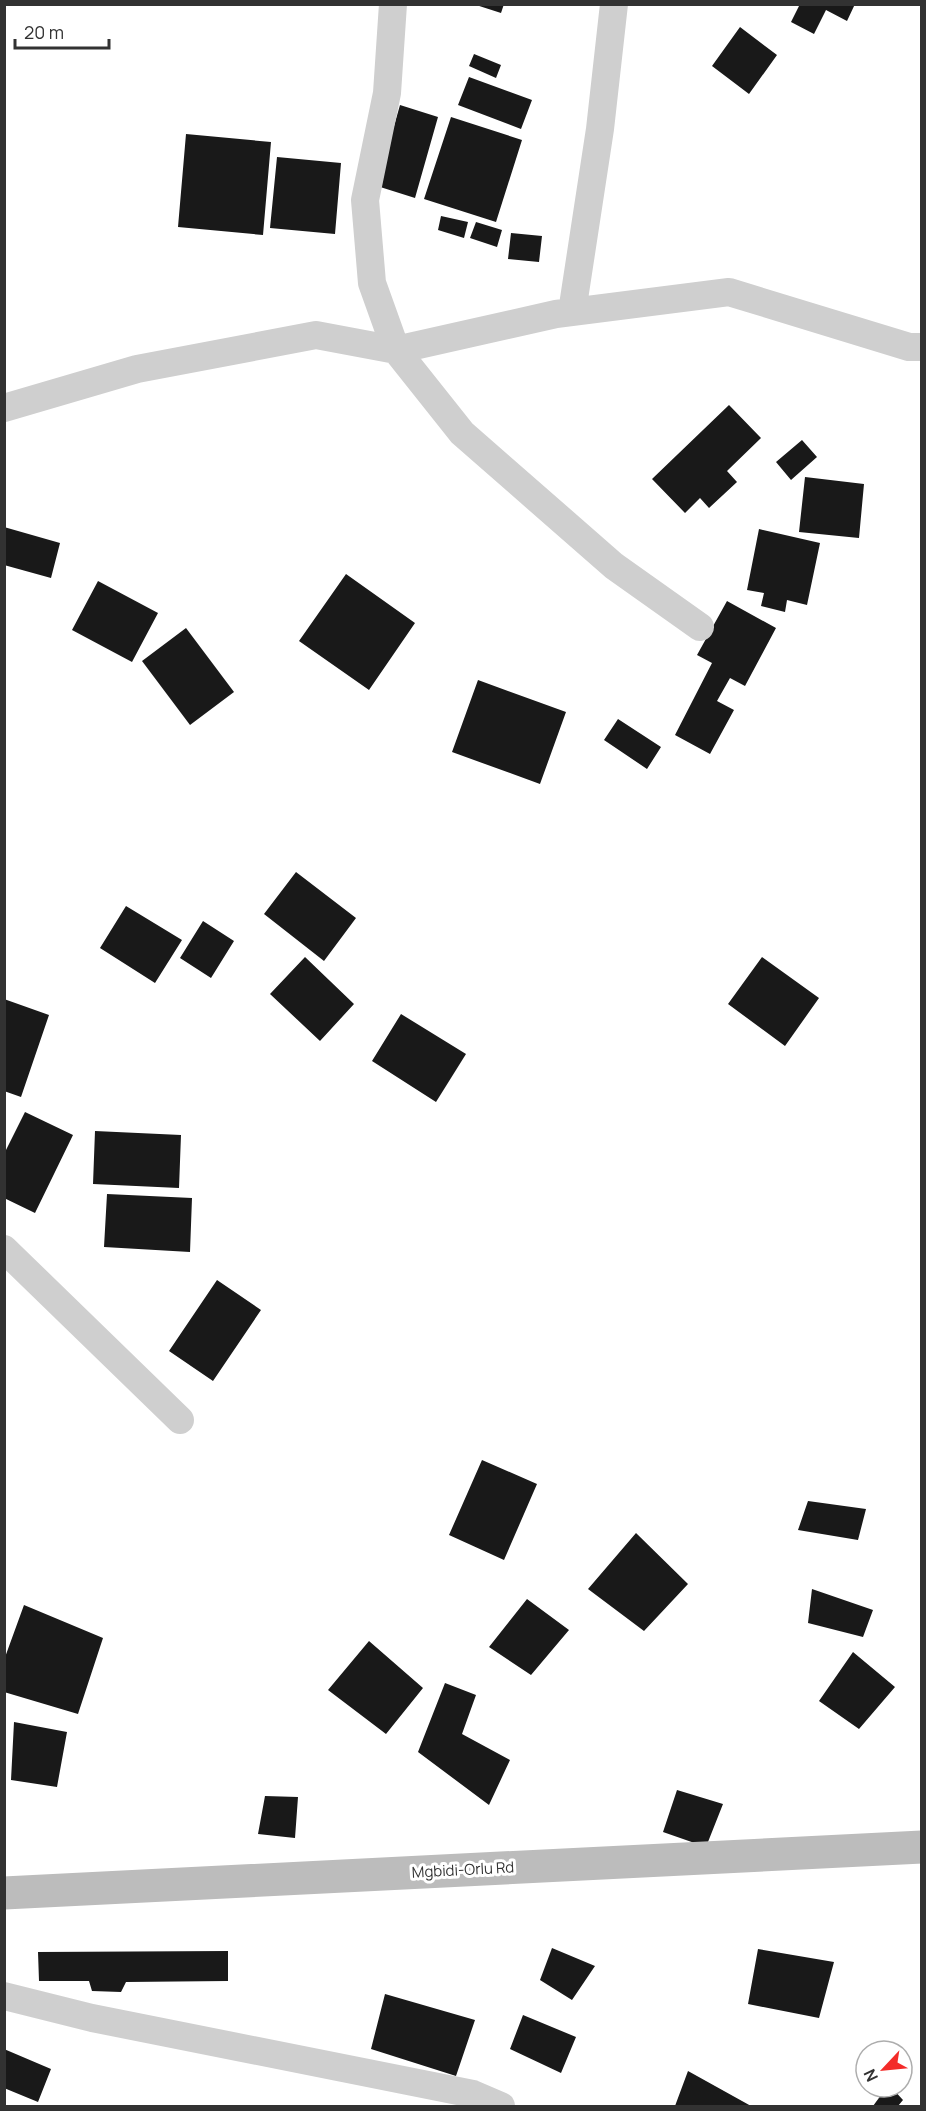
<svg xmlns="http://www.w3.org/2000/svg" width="926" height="2111" font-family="Manrope,sans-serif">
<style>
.building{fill:#191919}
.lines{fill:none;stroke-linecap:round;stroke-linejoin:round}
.minor{stroke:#cfcfcf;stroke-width:28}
.secondary{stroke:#bcbcbc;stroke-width:33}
.labels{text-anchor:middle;stroke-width:6;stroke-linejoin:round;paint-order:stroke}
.street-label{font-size:15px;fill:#323232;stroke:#fff}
</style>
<rect width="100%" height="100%" fill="#fff"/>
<!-- building -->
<path class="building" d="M 473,4 L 504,4 L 501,13 Z
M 800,4 L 855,4 L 847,21 L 826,10 L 814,34 L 791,22 Z
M 740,27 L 777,55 L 749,94 L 712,66 Z
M 474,54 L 501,65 L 496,78 L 469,66 Z
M 469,77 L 532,100 L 521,129 L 458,105 Z
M 400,105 L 438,117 L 415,198 L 377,186 Z
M 451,117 L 522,140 L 496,222 L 424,199 Z
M 186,134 L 271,142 L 263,235 L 178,227 Z
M 277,157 L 341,163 L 335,234 L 270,228 Z
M 441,216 L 468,222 L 464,238 L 438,230 Z
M 476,222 L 502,230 L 497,247 L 470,238 Z
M 511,233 L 542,236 L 539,262 L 508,259 Z
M 729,405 L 761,438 L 727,471 L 737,482 L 709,508 L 700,498 L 685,513 L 652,479 Z
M 802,440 L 817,457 L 791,480 L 776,462 Z
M 805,477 L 864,484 L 859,538 L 799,532 Z
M 4,527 L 60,543 L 51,578 L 4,565 Z
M 759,529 L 820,543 L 807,605 L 787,600 L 785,612 L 761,606 L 764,593 L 747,590 Z
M 346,574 L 415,623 L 369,690 L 299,641 Z
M 98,581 L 158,613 L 132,662 L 72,630 Z
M 727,601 L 776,628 L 745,686 L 730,678 L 717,701 L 734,710 L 710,754 L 675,735 L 712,663 L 697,655 Z
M 186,628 L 234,692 L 190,725 L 142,661 Z
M 478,680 L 566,712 L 540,784 L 452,752 Z
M 618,719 L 661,747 L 647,769 L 604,740 Z
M 296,872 L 356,918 L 324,961 L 264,914 Z
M 126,906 L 182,940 L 155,983 L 100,948 Z
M 203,921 L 234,941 L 211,978 L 180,958 Z
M 305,957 L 354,1004 L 320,1041 L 270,994 Z
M 762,957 L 819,998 L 785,1046 L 728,1004 Z
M 4,999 L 49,1015 L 21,1097 L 4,1091 Z
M 401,1014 L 466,1054 L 436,1102 L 372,1061 Z
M 25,1112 L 73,1135 L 35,1213 L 4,1198 L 4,1154 Z
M 95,1131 L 181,1135 L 179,1188 L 93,1184 Z
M 107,1194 L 192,1198 L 190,1252 L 104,1247 Z
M 217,1280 L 261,1310 L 213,1381 L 169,1351 Z
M 482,1460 L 537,1484 L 504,1560 L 449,1535 Z
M 808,1501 L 866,1509 L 858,1540 L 798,1530 Z
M 636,1533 L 688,1584 L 644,1631 L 588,1589 Z
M 812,1589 L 873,1610 L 863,1637 L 808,1623 Z
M 527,1599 L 569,1630 L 531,1675 L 489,1647 Z
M 24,1605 L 103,1638 L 78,1714 L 4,1692 L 4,1660 Z
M 369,1641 L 423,1688 L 386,1734 L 328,1690 Z
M 853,1652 L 895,1687 L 859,1729 L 819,1701 Z
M 445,1683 L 476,1695 L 462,1734 L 510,1760 L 489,1805 L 418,1752 Z
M 14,1722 L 67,1732 L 57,1787 L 11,1780 Z
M 677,1790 L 723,1804 L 706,1847 L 663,1832 Z
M 265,1796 L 298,1797 L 295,1838 L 258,1834 Z
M 552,1948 L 595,1966 L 572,2000 L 540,1980 Z
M 758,1949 L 834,1962 L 819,2018 L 748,2004 Z
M 228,1951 L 228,1981 L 126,1982 L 121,1992 L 92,1991 L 89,1981 L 39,1981 L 38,1952 Z
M 385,1994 L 475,2020 L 456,2076 L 371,2049 Z
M 523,2015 L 576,2037 L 561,2073 L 510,2049 Z
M 4,2049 L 51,2069 L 38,2102 L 4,2088 Z
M 688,2071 L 751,2106 L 675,2106 Z
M 887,2087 L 891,2087 L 903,2100 L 898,2106 L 873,2106 Z"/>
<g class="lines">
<!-- minor -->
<path class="minor" d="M 393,4 L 387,93 L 365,200 L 372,283 L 396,350 L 462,433 L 614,566 L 700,627
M 572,312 L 600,129 L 614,4
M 4,408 L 137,369 L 316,335 L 396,350 L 556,314 L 729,292 L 909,347 L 922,347
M 4,1249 L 180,1420
M 4,1996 L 92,2018 L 473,2094 L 501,2106"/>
<!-- secondary -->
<path class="secondary" d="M 4,1893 L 922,1847"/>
</g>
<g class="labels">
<!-- street labels -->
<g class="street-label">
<text transform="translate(463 1870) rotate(-3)" y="5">Mgbidi-Orlu Rd</text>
</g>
</g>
<!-- border -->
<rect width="926" height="2111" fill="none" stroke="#323232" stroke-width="12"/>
<!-- north arrow -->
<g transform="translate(884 2069) rotate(244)"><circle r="28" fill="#ffffff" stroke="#adadad" stroke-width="1.5"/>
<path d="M0-4.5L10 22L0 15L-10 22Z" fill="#f32b29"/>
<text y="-9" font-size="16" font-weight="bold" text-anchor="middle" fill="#323232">N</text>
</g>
<!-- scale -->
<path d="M15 39v9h94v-9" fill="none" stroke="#323232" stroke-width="3"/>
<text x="24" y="39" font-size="18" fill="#323232" stroke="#ffffff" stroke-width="4.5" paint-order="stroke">20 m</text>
</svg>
